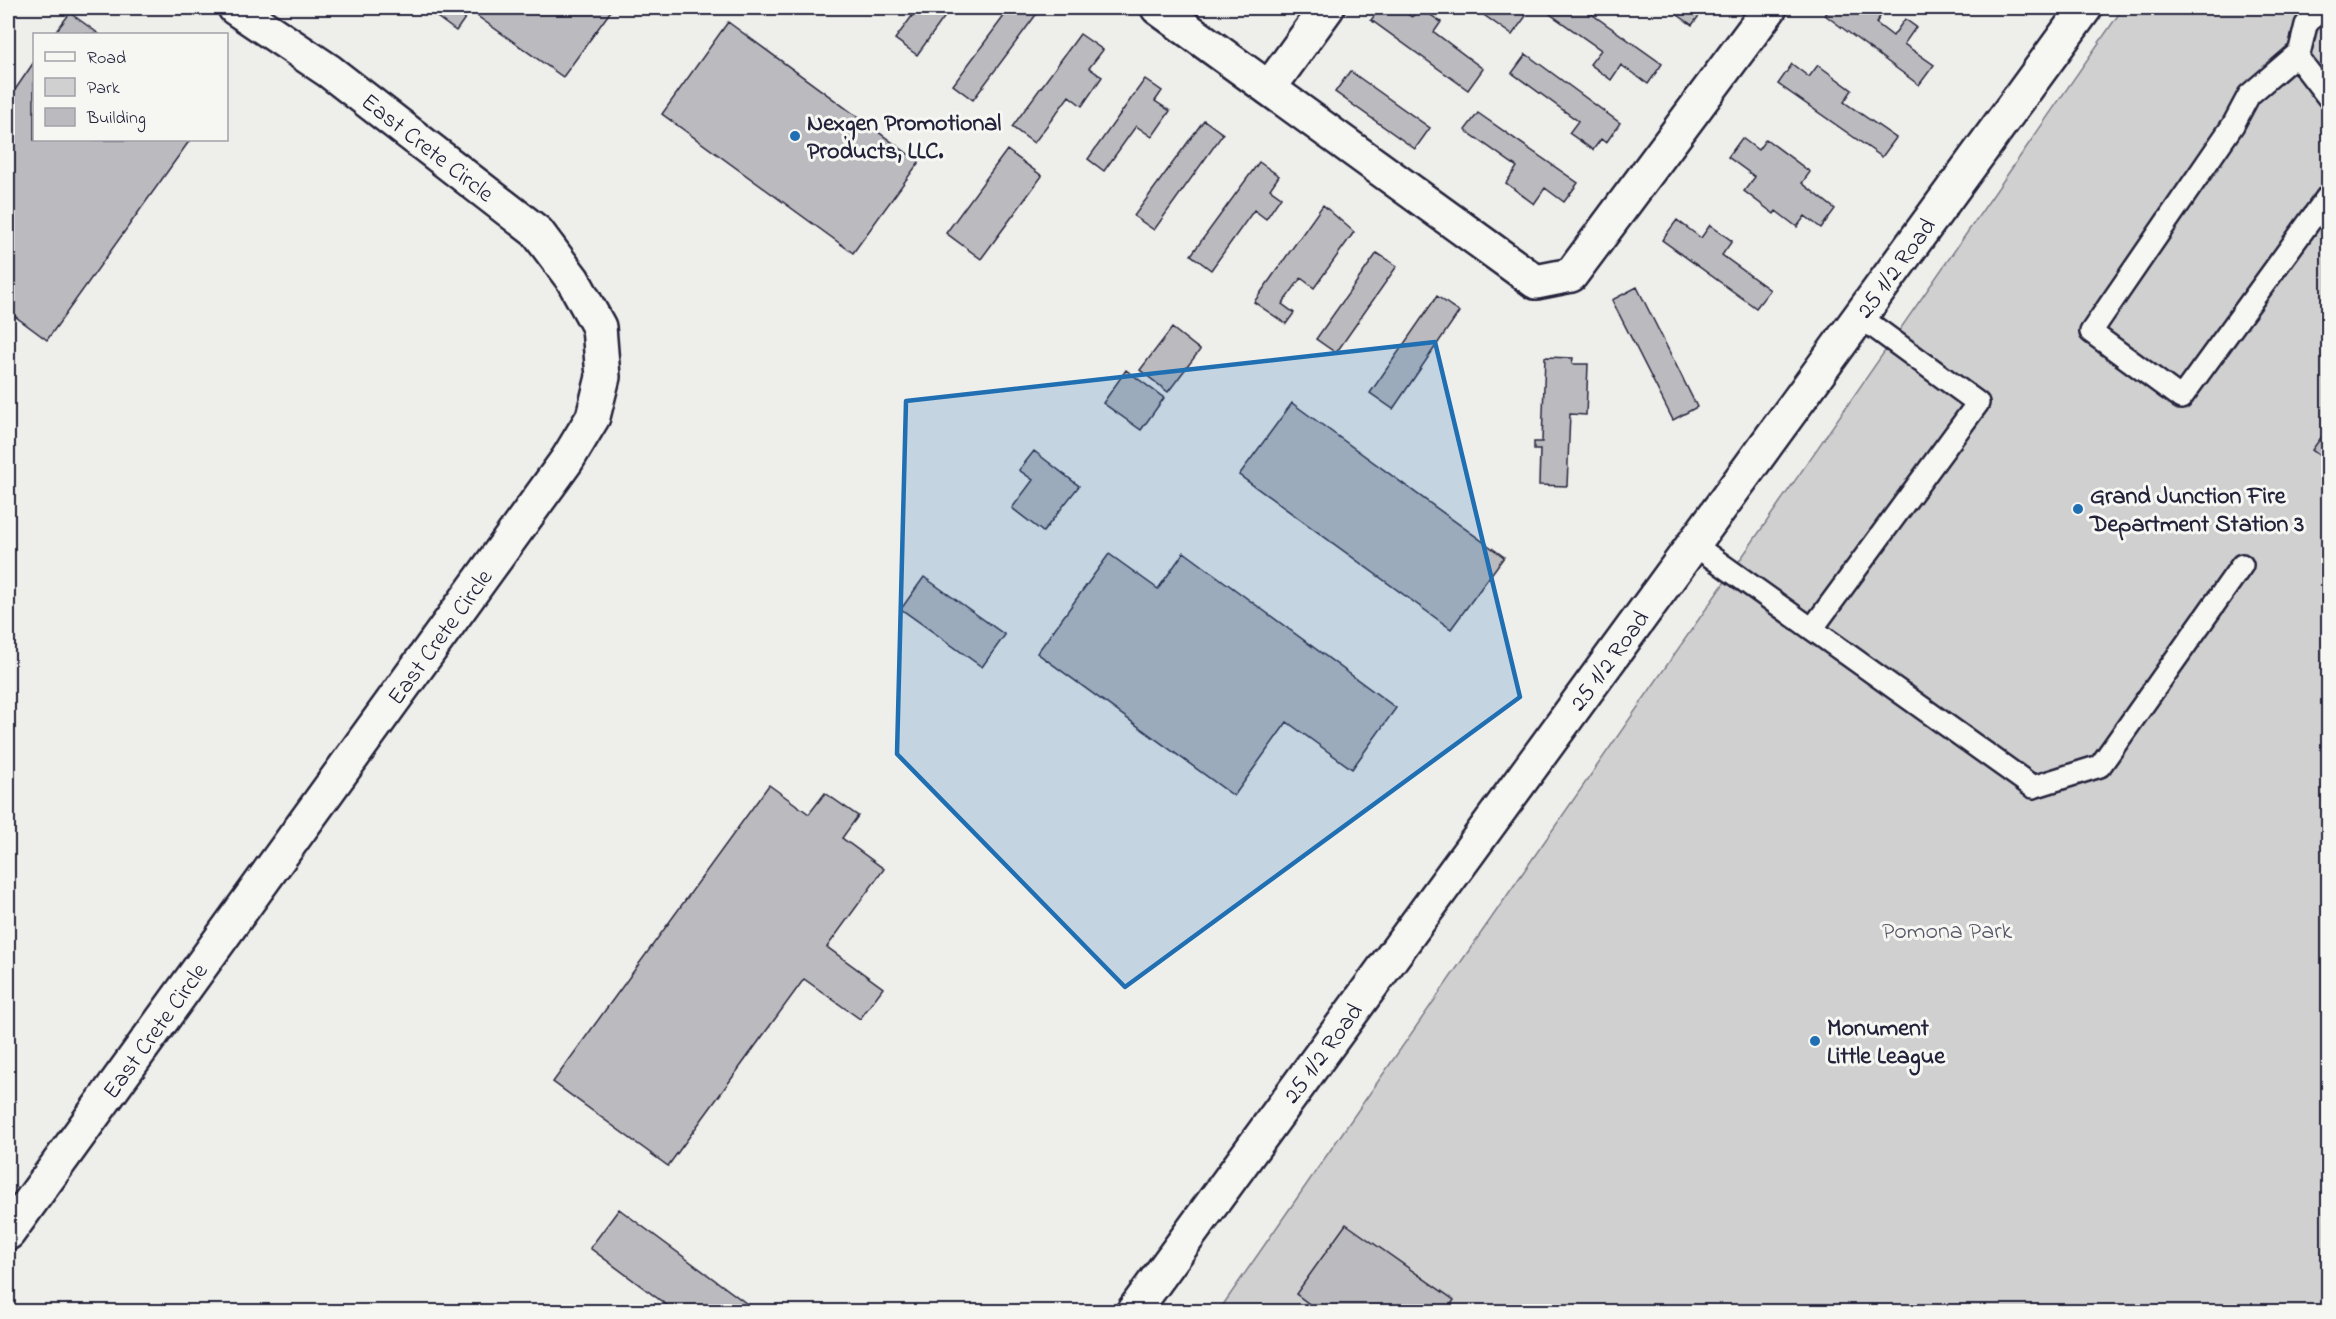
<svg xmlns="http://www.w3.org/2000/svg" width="2336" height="1319" font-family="'Indie Flower',sans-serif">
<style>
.green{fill:#d0d0d1;stroke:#797986;stroke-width:1.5}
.building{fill:#bbbbbf;stroke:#22223b;stroke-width:1.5}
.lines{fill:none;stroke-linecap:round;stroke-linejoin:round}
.lane-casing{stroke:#22223b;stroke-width:26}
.street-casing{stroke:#22223b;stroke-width:38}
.secondary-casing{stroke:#22223b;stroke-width:38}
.lane{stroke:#f6f6f2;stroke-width:21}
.street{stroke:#f6f6f2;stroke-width:33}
.secondary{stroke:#f6f6f2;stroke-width:33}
.marked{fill:#1f6fb2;fill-opacity:0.2;stroke:#1f6fb2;stroke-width:4.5;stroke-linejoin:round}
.poi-dot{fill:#1f6fb2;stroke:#f6f6f2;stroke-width:2}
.labels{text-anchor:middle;stroke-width:6;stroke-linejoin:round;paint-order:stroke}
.poi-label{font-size:24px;font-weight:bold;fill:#22223b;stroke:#f6f6f2;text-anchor:start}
.street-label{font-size:24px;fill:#22223b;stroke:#f6f6f2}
.park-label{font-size:24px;fill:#565668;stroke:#f6f6f2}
</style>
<rect width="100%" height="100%" fill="#eeeeeb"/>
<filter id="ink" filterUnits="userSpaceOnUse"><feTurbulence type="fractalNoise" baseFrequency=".0167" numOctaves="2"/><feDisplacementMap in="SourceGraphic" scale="12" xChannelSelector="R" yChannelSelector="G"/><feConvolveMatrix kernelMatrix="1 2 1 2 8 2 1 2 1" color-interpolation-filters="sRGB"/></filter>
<g filter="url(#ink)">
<!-- green -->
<path class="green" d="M 2123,8 L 2328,8 L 2328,1311 L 1218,1312 Z"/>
<!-- building -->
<path class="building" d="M 434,8 L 613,8 L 563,77 L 470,11 L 456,31 L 430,12 Z
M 918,8 L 951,8 L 917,55 L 895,39 Z
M 1010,8 L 1041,8 L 973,100 L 953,85 Z
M 1380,8 L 1398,8 L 1412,17 L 1420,8 L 1441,22 L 1434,32 L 1483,69 L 1468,90 L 1371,20 Z
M 1474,8 L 1514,8 L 1526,16 L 1512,35 Z
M 1555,8 L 1583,8 L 1662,64 L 1648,84 L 1621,65 L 1611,80 L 1590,64 L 1601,50 L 1550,14 Z
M 1668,8 L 1705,8 L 1692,25 Z
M 1831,8 L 1870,8 L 1881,15 L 1876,23 L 1893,36 L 1905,19 L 1916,27 L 1904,44 L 1934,65 L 1919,85 L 1825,15 Z
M 70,13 L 99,34 L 54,34 Z
M 728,22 L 919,162 L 853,253 L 662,114 Z
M 1080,34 L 1103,50 L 1089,68 L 1102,77 L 1082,106 L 1069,96 L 1034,143 L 1012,127 Z
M 1526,54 L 1620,123 L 1606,143 L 1601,139 L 1593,150 L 1569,133 L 1578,121 L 1512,73 Z
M 34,62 L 34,140 L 190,140 L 47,340 L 8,311 L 8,100 Z
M 1792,64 L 1809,77 L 1818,65 L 1852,90 L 1844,102 L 1896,138 L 1882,157 L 1778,84 Z
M 1350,71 L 1430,128 L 1415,149 L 1335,92 Z
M 1145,79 L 1162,91 L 1155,101 L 1170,111 L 1152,137 L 1136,126 L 1104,171 L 1088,159 Z
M 1478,113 L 1578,183 L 1564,202 L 1545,188 L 1534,204 L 1506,183 L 1517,167 L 1465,130 Z
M 1204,120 L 1223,134 L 1154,230 L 1134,216 Z
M 1742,138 L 1758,150 L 1766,139 L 1810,172 L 1802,183 L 1835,209 L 1821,228 L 1805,216 L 1797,227 L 1776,211 L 1774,214 L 1744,191 L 1755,177 L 1728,157 Z
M 1007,150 L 1042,176 L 981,259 L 946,233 Z
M 1259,162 L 1279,176 L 1270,189 L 1281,197 L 1266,219 L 1254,210 L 1211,270 L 1191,255 Z
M 1323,205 L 1354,232 L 1314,288 L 1301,278 L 1282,304 L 1294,313 L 1286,324 L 1254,302 Z
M 1677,220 L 1701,238 L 1710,225 L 1732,241 L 1722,255 L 1770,290 L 1756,308 L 1662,240 Z
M 1377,253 L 1397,266 L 1336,353 L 1316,339 Z
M 1637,287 L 1697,407 L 1673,420 L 1612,300 Z
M 1437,296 L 1459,312 L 1393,409 L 1370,393 Z
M 1172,328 L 1200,350 L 1168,392 L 1140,370 Z
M 1545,357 L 1573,358 L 1572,364 L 1588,364 L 1586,415 L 1570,414 L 1567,486 L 1539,485 L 1540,450 L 1534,450 L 1534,442 L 1542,442 Z
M 1126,370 L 1164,398 L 1141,430 L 1103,403 Z
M 1292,403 L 1504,557 L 1451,629 L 1239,475 Z
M 2328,428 L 2328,462 L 2312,450 Z
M 1034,451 L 1079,486 L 1043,532 L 1012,508 L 1033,480 L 1019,470 Z
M 1184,552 L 1396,708 L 1352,769 L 1287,722 L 1234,796 L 1037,653 L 1109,554 L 1158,589 Z
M 924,577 L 1005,635 L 982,667 L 901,609 Z
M 769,785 L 809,814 L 825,793 L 858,816 L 842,838 L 884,869 L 827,947 L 883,988 L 860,1019 L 804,979 L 668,1166 L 553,1082 Z
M 619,1209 L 758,1312 L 676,1312 L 590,1248 Z
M 1346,1224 L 1454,1300 L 1446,1312 L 1320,1312 L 1296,1294 Z"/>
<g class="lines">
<defs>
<path id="lane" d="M 2320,8 L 2306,25 L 2298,58 L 2328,97
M 2298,53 L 2249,95 L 2233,125 L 2091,332 L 2181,398 L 2328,196
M 1693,544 L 2033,787 L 2100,766 L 2242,565
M 1812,629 L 1978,403 L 1859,316"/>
<g id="street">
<path d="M 1158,8 L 1536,282 L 1571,275 L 1770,8"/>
<path d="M 1269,88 L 1327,8"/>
<path id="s1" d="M 8,1233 L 567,460 L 593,417 L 603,377 L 599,327 L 573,280 L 537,232 L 329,71 L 235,8"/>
</g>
<g id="secondary">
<path id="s2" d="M 1133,1312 L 2085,8"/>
</g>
</defs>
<!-- lane casing -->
<use href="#lane" class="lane-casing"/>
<!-- street casing -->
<use href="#street" class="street-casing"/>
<!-- secondary casing -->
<use href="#secondary" class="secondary-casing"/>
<!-- lane -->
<use href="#lane" class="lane"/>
<!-- street -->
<use href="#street" class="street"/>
<!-- secondary -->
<use href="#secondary" class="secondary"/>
</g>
</g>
<!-- marked area -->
<path class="marked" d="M 1435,342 L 1520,697 L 1125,987 L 897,754 L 906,401 Z"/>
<!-- markers -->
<g class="poi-dot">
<circle cx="795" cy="136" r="6"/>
<circle cx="2078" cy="509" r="6"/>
<circle cx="1815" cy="1041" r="6"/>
</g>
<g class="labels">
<!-- poi labels -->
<g class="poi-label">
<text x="807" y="130">Nexgen Promotional<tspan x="807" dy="28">Products, LLC.</tspan></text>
<text x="2090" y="503">Grand Junction Fire<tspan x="2090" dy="28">Department Station 3</tspan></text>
<text x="1827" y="1035">Monument<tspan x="1827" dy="28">Little League</tspan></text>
</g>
<!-- street labels -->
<g class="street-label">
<text transform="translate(428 147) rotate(38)" y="8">East Crete Circle</text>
<text dy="8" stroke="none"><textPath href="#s2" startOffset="1293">25 1/2 Road</textPath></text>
<text dy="8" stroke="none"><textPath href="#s1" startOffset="736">East Crete Circle</textPath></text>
<text dy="8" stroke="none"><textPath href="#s2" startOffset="807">25 1/2 Road</textPath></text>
<text dy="8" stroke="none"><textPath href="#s1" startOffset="250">East Crete Circle</textPath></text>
<text dy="8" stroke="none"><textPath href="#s2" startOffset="321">25 1/2 Road</textPath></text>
</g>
<!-- park labels -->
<g class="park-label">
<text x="1947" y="938">Pomona Park</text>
</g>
</g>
<!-- margin -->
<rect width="2336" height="1319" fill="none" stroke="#f6f6f2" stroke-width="30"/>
<rect x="15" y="15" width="2306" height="1289" fill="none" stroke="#22223b" stroke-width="2" filter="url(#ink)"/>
<!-- legend -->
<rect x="33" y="33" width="195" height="108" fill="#f6f6f2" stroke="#a1a1a9" stroke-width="1.5"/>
<rect x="45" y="52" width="30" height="9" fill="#f6f6f2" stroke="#a1a1a9" stroke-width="1.5"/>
<text x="87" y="63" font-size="18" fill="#22223b">Road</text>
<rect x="45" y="78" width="30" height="18" fill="#d0d0d1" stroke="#a1a1a9" stroke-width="1.5"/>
<text x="87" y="93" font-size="18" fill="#22223b">Park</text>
<rect x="45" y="108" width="30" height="18" fill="#bbbbbf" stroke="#a1a1a9" stroke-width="1.5"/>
<text x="87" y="123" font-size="18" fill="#22223b">Building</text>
</svg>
